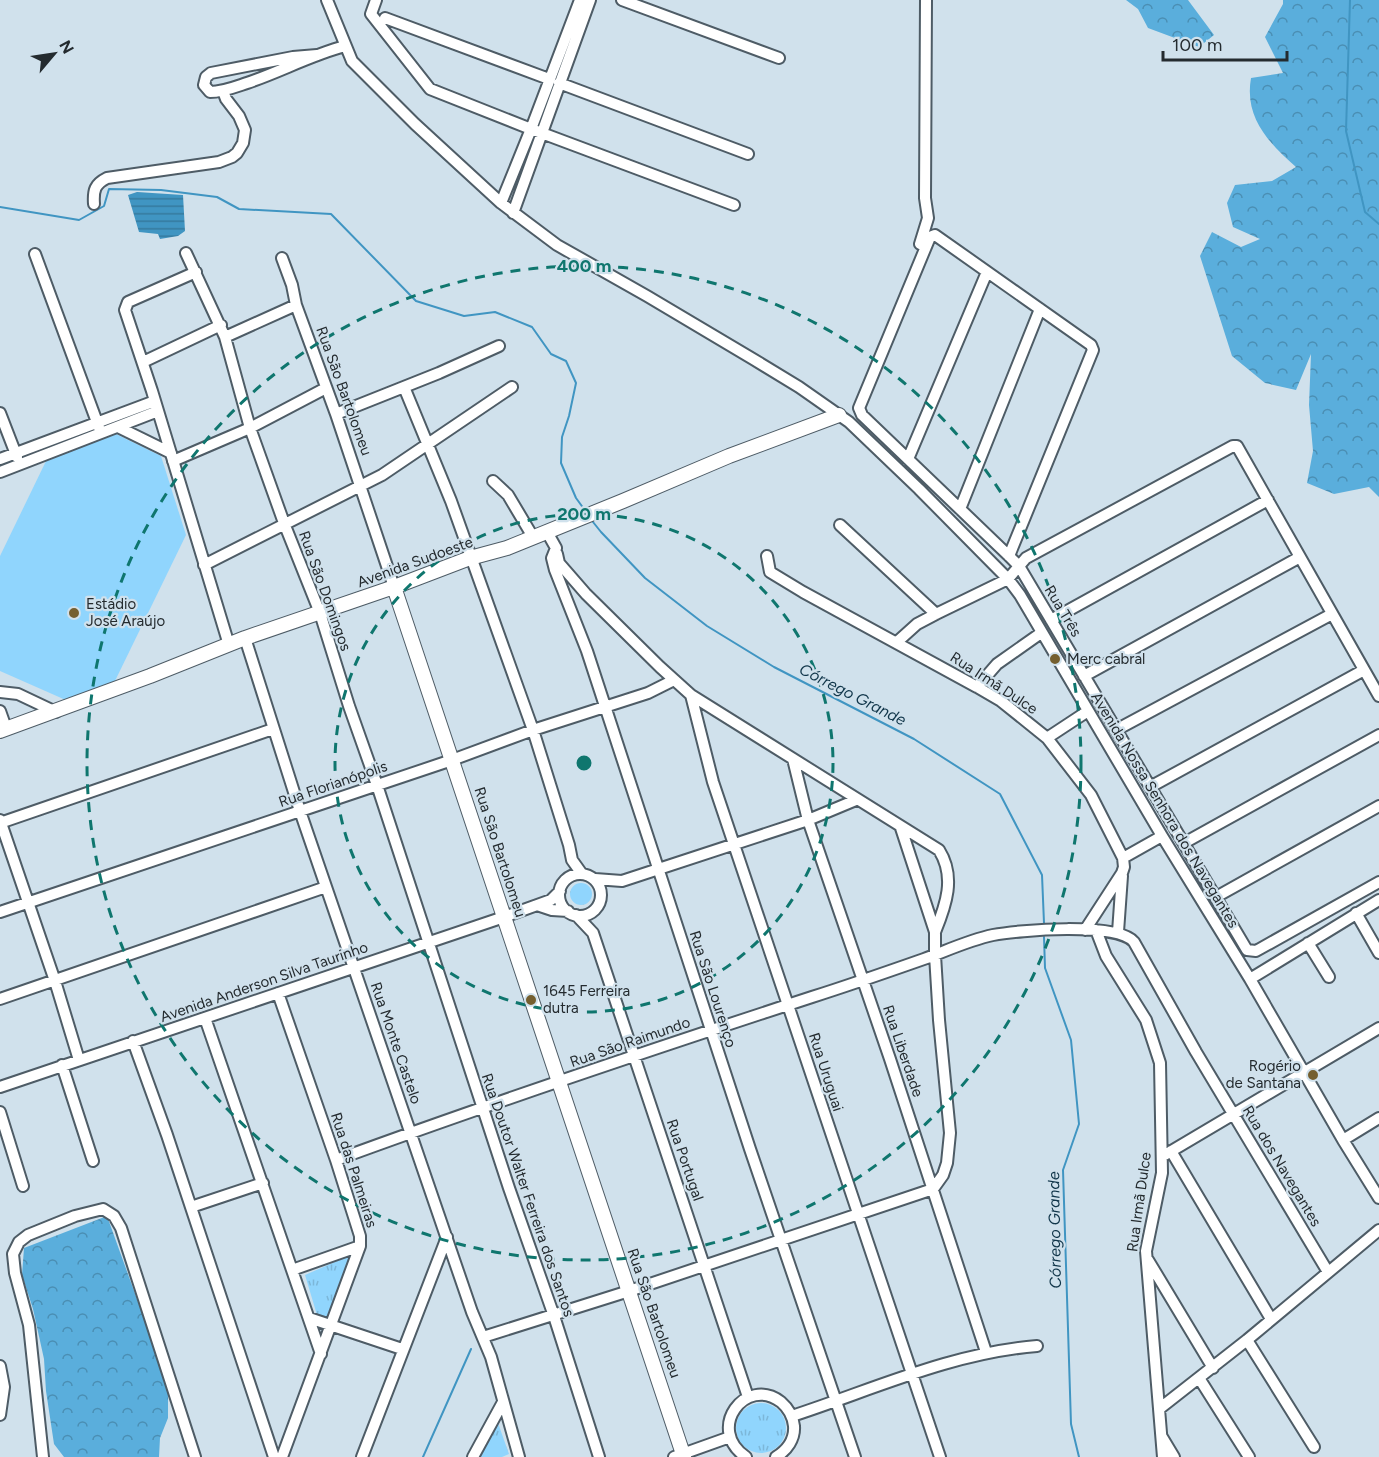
<svg xmlns="http://www.w3.org/2000/svg" width="1379" height="1457" font-family="Figtree,sans-serif">
<style>
.grass{fill:url(#grass-tufts)}
.forest{fill:url(#forest-crowns)}
.pitch{fill:#90d5fd}
.water{fill:url(#water-rules)}
.lines{fill:none;stroke-linecap:round;stroke-linejoin:round}
.stream{stroke:#4095c2;stroke-width:2}
.street-casing{stroke:#4e5c66;stroke-width:14}
.secondary-casing{stroke:#4e5c66;stroke-width:16}
.street{stroke:#fff;stroke-width:10}
.secondary{stroke:#fff;stroke-width:14}
.ring{fill:none;stroke:#0f766e;stroke-width:3;stroke-dasharray:10 8}
.poi-dot{fill:#755f2f;stroke:#d0e1ec;stroke-width:2}
.labels{text-anchor:middle;stroke-width:4.5;stroke-linejoin:round;paint-order:stroke}
.street-label{font-size:15px;fill:#242b2f;stroke:#d0e1ec}
.poi-label{font-size:15px;fill:#242b2f;stroke:#d0e1ec;text-anchor:start}
.water-label{font-size:16px;font-style:italic;fill:#11364a;stroke:#d0e1ec}
.centre{fill:#0f766e;stroke:#d0e1ec;stroke-width:3}
.ring-label{font-size:18px;text-anchor:middle;font-weight:bold;fill:#0f766e;stroke:#d0e1ec;stroke-width:4.5;stroke-linejoin:round;paint-order:stroke}
</style>
<defs>
<pattern id="grass-tufts" width="24" height="20" patternUnits="userSpaceOnUse" patternTransform="scale(1.5)"><rect width="24" height="20" fill="#90d5fd"/><path d="M3 7l-1-3M5 7V3M7 7l1-3M15 17l-1-3M17 17v-4M19 17l1-3" fill="none" stroke="#7cb7d9"/></pattern>
<pattern id="forest-crowns" width="20" height="18" patternUnits="userSpaceOnUse" patternTransform="scale(1.5)"><rect width="20" height="18" fill="#5aaedc"/><path d="M2 6a3 3 0 1 1 6 0M12 15a3 3 0 1 1 6 0" fill="none" stroke="#4a8eb3"/></pattern>
<pattern id="water-rules" width="6" height="5" patternUnits="userSpaceOnUse" patternTransform="scale(1.5)"><rect width="6" height="5" fill="#4095c2"/><path d="M0 2.5h6" fill="none" stroke="#357a9e"/></pattern>
</defs>
<rect width="100%" height="100%" fill="#d0e1ec"/>
<!-- grass -->
<path class="grass" d="M570 894a11 11 0 1 1 22 0a11 11 0 1 1-22 0Z
M 353,1254 L 323,1335 L 305,1275 Z
M736 1428a25 25 0 1 1 50 0a25 25 0 1 1-50 0Z
M 498,1423 L 509,1454 L 502,1457 L 480,1457 Z"/>
<!-- forest -->
<path class="forest" d="M 1126,0 L 1188,0 L 1214,35 L 1199,47 L 1148,28 L 1138,9 Z
M 1283,0 L 1379,0 L 1379,497 L 1369,487 L 1334,494 L 1307,483 L 1313,451 L 1309,405 L 1311,354 L 1296,390 L 1265,383 L 1232,356 L 1200,256 L 1212,232 L 1241,247 L 1260,239 L 1233,227 L 1227,203 L 1235,185 L 1272,181 L 1296,167 C 1269,143 1244,118 1251,78 L 1283,73 L 1265,37 L 1283,4 Z
M 107,1216 L 168,1385 L 168,1418 L 160,1438 L 159,1457 L 64,1457 L 54,1444 L 46,1391 L 44,1359 L 33,1309 L 22,1275 L 24,1248 Z"/>
<!-- pitch -->
<path class="pitch" d="M 116,434 L 161,456 L 186,535 L 114,683 L 68,701 L 0,671 L 0,556 L 47,459 Z"/>
<!-- water -->
<path class="water" d="M 137,192 L 183,195 L 185,231 L 178,236 L 160,239 L 158,234 L 139,232 L 128,195 Z"/>
<g class="lines">
<!-- stream -->
<path class="stream" d="M 1350,0 L 1346,131 L 1365,212 L 1379,224
M 0,207 L 79,220 L 104,206 L 109,189 L 161,190 L 217,197 L 239,209 L 331,214 L 416,301 L 464,316 L 495,312 L 532,327 L 551,354 L 566,361 L 576,383 L 569,416 L 562,437 L 561,463 L 576,498 L 584,509
M 593,522 L 601,532 L 645,578 L 707,626 L 774,667 L 914,739 L 1000,794 L 1042,875 L 1044,923
M 1044,937 L 1045,968 L 1071,1040 L 1079,1124 L 1063,1170 L 1071,1424 L 1079,1457
M 423,1457 L 471,1349"/>
<defs>
<path id="street" d="M 327,0 L 352,61 L 415,124 L 501,203 L 557,245 L 647,296 L 753,359 L 799,387 L 849,422 L 919,489 L 1008,579 L 1020,595 L 1162,836 L 1250,979 L 1343,1140 L 1379,1198
M 376,0 L 371,14 L 430,89 L 531,129 L 734,205
M 622,0 L 779,58
M 385,18 L 549,79
M 317,55 L 293,57 L 211,73 L 206,77 L 204,85 L 210,92 C 223,92 235,87 247,83 C 280,72 311,55 345,46
M 559,83 L 748,154
M 501,203 L 531,129 L 580,0
M 94,204 C 93,190 95,184 107,178 L 219,162 L 232,157 L 237,153 L 243,143 L 245,130 L 239,116 L 226,99 L 223,91
M 513,213 L 590,0
M 920,244 L 928,218 L 925,198 L 926,0
M 186,253 L 225,337 L 250,428 L 284,523 L 320,613 L 349,706 L 377,785 L 509,1188 L 554,1316 L 599,1457
M 35,254 L 101,433
M 282,258 L 292,285 L 296,305 L 336,414 L 394,587
M 196,272 L 128,302 L 125,310 L 152,391 L 229,645
M 225,337 L 296,305
M 143,362 L 221,325
M 404,387 L 451,501 L 533,730 L 569,845 L 572,860 L 582,874
M 0,413 L 17,457
M 336,414 L 439,373 L 499,346
M 118,427 L 171,453
M 0,459 L 155,401
M 908,459 L 987,272
M 173,461 L 250,428 L 326,388
M 0,472 L 158,411
M 493,481 L 508,495 L 533,537
M 960,509 L 1040,309
M 840,525 L 936,614
M 547,532 L 556,548 L 552,558 L 555,570 L 587,651 L 750,1149 L 855,1457
M 557,554 L 559,563 L 586,594 L 660,667 L 691,695 L 939,850 C 956,877 946,905 935,932
M 767,556 L 770,572 L 803,592 L 977,687 L 1001,701 L 1047,738 L 1091,795 L 1123,858 L 1124,867 L 1122,873 L 1085,930
M 1009,556 L 1093,350 L 1091,345 L 935,235 L 930,237 L 859,408 L 862,415 L 1009,556 L 1019,566 L 1247,950 L 1256,951 L 1379,882
M 204,565 L 382,475 L 512,387
M 1051,620 L 1268,500
M 245,638 L 300,811 L 472,1312 L 491,1357 L 519,1457
M 897,642 L 917,624 L 936,614 L 1008,579 L 1026,558 L 1233,446 L 1237,446 L 1379,696
M 1084,676 L 1300,557
M 977,687 L 997,664 L 1041,633
M 0,692 L 18,694 L 56,712
M 691,695 L 713,782 L 940,1457
M 0,711 L 6,728
M 1116,730 L 1332,614
M 1047,738 L 1088,711
M 793,759 L 808,820 L 890,1059 L 986,1352
M 1150,787 L 1364,670
M 0,820 L 55,981 L 79,1060
M 0,823 L 273,729
M 1184,843 L 1379,735
M 1123,858 L 1162,836
M559 895a21 21 0 1 1 42 0a21 21 0 1 1-42 0Z
M 595,879 L 622,881 L 808,820 L 856,800
M 1216,897 L 1379,806
M 537,905 L 552,910 L 568,911
M 0,912 L 452,760 L 533,730 L 648,693 L 674,680
M 1356,913 L 1379,953
M 576,915 L 593,933 L 748,1397
M 1096,930 L 1106,956 L 1146,1020 L 1160,1063 L 1162,1173 L 1146,1251 L 1163,1457
M 1118,932 L 1122,876
M 1308,943 L 1329,977
M 1250,979 L 1379,900
M 278,993 L 336,1160 L 360,1236 L 360,1246 L 282,1457
M 0,999 L 326,887
M 205,1018 L 321,1354
M 133,1041 L 167,1135 L 274,1457
M 62,1065 L 93,1161
M 0,1087 L 504,917 L 551,900 L 560,891
M 0,1112 L 23,1186
M 1343,1140 L 1379,1118
M 1171,1151 L 1271,1319
M 1163,1156 L 1379,1028
M 336,1160 C 494,1102 653,1049 812,997 C 850,985 887,972 924,959 C 946,951 969,940 993,935 C 1019,930 1117,922 1134,942 L 1196,1052 L 1328,1272
M 191,1207 L 263,1183
M 1148,1260 L 1213,1368
M 292,1270 L 360,1246
M 309,1318 L 402,1349
M 483,1337 L 629,1291 L 933,1189 L 943,1175 L 947,1163 L 950,1133 L 939,1020 L 935,955 L 935,932 L 901,828
M 1247,1340 L 1314,1447
M 0,1366 L 4,1387 L 0,1415
M 1199,1378 L 1249,1457
M 1159,1409 L 1247,1340 L 1379,1230
M 792,1416 C 872,1390 951,1353 1037,1346
M 1162,1437 L 1174,1457
M 43,1457 L 29,1325 L 15,1273 L 13,1254 L 19,1242 L 28,1235 L 75,1216 L 103,1209 L 114,1216 L 121,1228 L 195,1457
M 362,1457 L 447,1237
M 473,1457 L 503,1402
M 674,1457 L 730,1437
M 746,1457 C 705,1429 746,1375 781,1402 C 788,1408 793,1417 794,1426 C 795,1439 787,1450 776,1457"/>
<path id="secondary" d="M 394,587 L 684,1457
M 0,731 L 150,676 L 245,638 L 394,587 L 470,558 L 507,548 L 623,501 L 729,456 L 839,415"/>
</defs>
<!-- street casing -->
<use href="#street" class="street-casing"/>
<!-- secondary casing -->
<use href="#secondary" class="secondary-casing"/>
<!-- street -->
<use href="#street" class="street"/>
<!-- secondary -->
<use href="#secondary" class="secondary"/>
</g>
<!-- distance rings -->
<g class="ring">
<circle cx="584" cy="763" r="249"/>
<circle cx="584" cy="763" r="497"/>
</g>
<!-- markers -->
<g class="poi-dot">
<circle cx="74" cy="613" r="6"/>
<circle cx="1055" cy="659" r="6"/>
<circle cx="531" cy="1000" r="6"/>
<circle cx="1313" cy="1075" r="6"/>
</g>
<g class="labels">
<!-- street labels -->
<g class="street-label">
<text transform="translate(344 391) rotate(70)" y="5">Rua São Bartolomeu</text>
<text transform="translate(415 562) rotate(-20)" y="5">Avenida Sudoeste</text>
<text transform="translate(325 591) rotate(70)" y="5">Rua São Domingos</text>
<text transform="translate(1063 611) rotate(59)" y="5">Rua Três</text>
<text transform="translate(994 683) rotate(33)" y="5">Rua Irmã Dulce</text>
<text transform="translate(333 784) rotate(-19)" y="5">Rua Florianópolis</text>
<text transform="translate(1165 810) rotate(59)" y="5">Avenida Nossa Senhora dos Navegantes</text>
<text transform="translate(500 852) rotate(72)" y="5">Rua São Bartolomeu</text>
<text transform="translate(264 982) rotate(-19)" y="5">Avenida Anderson Silva Taurinho</text>
<text transform="translate(713 989) rotate(72)" y="5">Rua São Lourenço</text>
<text transform="translate(630 1042) rotate(-19)" y="5">Rua São Raimundo</text>
<text transform="translate(396 1043) rotate(71)" y="5">Rua Monte Castelo</text>
<text transform="translate(903 1051) rotate(71)" y="5">Rua Liberdade</text>
<text transform="translate(826 1072) rotate(72)" y="5">Rua Uruguai</text>
<text transform="translate(685 1160) rotate(71)" y="5">Rua Portugal</text>
<text transform="translate(1282 1166) rotate(59)" y="5">Rua dos Navegantes</text>
<text transform="translate(354 1170) rotate(72)" y="5">Rua das Palmeiras</text>
<text transform="translate(528 1195) rotate(71)" y="5">Rua Doutor Walter Ferreira dos Santos</text>
<text transform="translate(1139 1202) rotate(-82)" y="5">Rua Irmã Dulce</text>
<text transform="translate(654 1313) rotate(71)" y="5">Rua São Bartolomeu</text>
</g>
<!-- poi labels -->
<g class="poi-label">
<text x="86" y="609">Estádio<tspan x="86" dy="17">José Araújo</tspan></text>
<text x="1067" y="664">Merc cabral</text>
<text x="543" y="996">1645 Ferreira<tspan x="543" dy="17">dutra</tspan></text>
<text x="1301" y="1071" text-anchor="end">Rogério<tspan x="1301" dy="17">de Santana</tspan></text>
</g>
<!-- water labels -->
<g class="water-label">
<text transform="translate(853 694) rotate(27)" y="6">Córrego Grande</text>
<text transform="translate(1054 1230) rotate(-91)" y="6">Córrego Grande</text>
</g>
</g>
<circle cx="584" cy="763" r="9" class="centre"/>
<g class="ring-label">
<text x="584" y="272">400 m</text>
<text x="584" y="520">200 m</text>
</g>
<!-- north arrow -->
<g transform="translate(54 54) rotate(61)" stroke="#d0e1ec" stroke-width="4.5" paint-order="stroke">
<path d="M0-4.5L10 22L0 15L-10 22Z" fill="#242b2f"/>
<text y="-9" font-size="16" font-weight="bold" text-anchor="middle" fill="#242b2f">N</text>
</g>
<!-- scale -->
<path d="M1163 51v9h124v-9" fill="none" stroke="#242b2f" stroke-width="3"/>
<text x="1172" y="51" font-size="18" fill="#242b2f" stroke="#d0e1ec" stroke-width="4.5" paint-order="stroke">100 m</text>
</svg>
